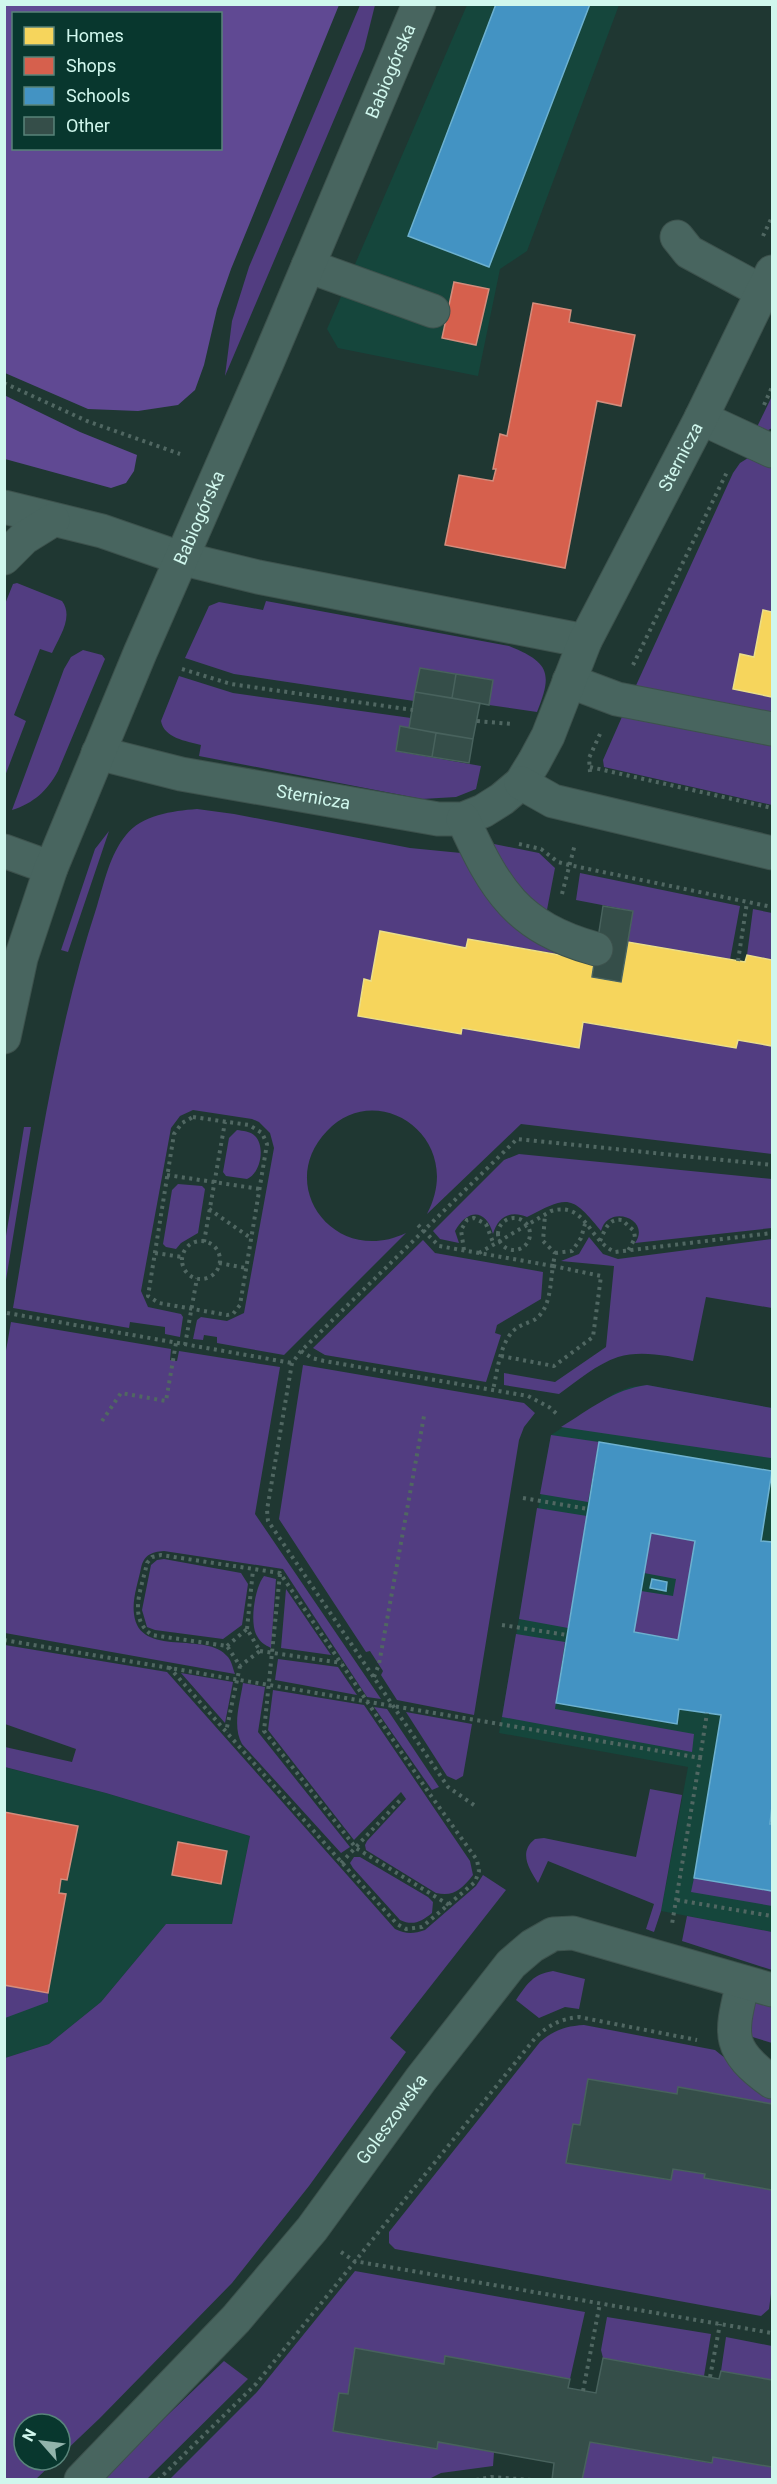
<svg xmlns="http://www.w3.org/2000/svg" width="777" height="2484" font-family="Roboto,sans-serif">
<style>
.built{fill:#15463c}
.green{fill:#523d81}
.forest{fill:#604993;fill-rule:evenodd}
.homes{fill:#f6d55c;stroke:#ebdf88;stroke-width:1.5}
.shops{fill:#d6604d;stroke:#d48d7d;stroke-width:1.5}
.schools{fill:#4393c3;stroke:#6db1d0;stroke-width:1.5;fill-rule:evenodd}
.building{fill:#354e49;stroke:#48625d;stroke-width:1.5}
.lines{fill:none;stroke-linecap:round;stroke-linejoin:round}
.minor-casing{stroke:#3d524d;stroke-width:35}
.path{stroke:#506762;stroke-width:4;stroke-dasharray:3 4.5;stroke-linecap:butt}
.minor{stroke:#48655f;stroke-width:33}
.labels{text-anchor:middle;stroke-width:6;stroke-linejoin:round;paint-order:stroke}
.street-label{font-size:18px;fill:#d0f7ed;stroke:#08372e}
</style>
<rect width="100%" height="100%" fill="#1f3732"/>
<!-- built -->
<path class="built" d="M 467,5 L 619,5 L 527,251 L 500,269 L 478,376 L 338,348 L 327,329 Z
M 647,1385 L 772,1408 L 772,1932 L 661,1911 L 688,1767 L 499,1733 L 551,1435 L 615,1393 L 630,1387 Z
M 4,1767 L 106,1793 L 250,1836 L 232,1924 L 166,1924 L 101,2002 L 49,2044 L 5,2058 Z"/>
<!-- green -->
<path class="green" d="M 360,5 L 375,5 L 364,49 L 225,376 L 232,321 L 249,267 Z
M 772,396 L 772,428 L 765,432 L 757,427 Z
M 748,458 L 772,468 L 772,612 L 764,611 L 754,657 L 740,654 L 733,689 L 772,697 L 772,719 L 633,692 L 733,473 L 740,463 Z
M 17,583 L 62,601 C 74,617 59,637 52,653 L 40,649 L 14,715 L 26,721 L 5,776 L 5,604 L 13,584 Z
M 266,601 L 509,646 C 549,662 553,673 537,712 L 489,705 L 493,680 L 420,668 L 414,701 L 234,674 L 185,658 L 209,606 L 219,602 L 263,610 Z
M 83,650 L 102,655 L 105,659 L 58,771 C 47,791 34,803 12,810 L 64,669 L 71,657 Z
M 179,676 L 233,693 L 411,718 L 409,728 L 396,751 L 481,766 L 476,789 L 456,797 L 422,799 L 199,756 L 201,745 C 186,741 164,738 161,721 Z
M 625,710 L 772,739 L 772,805 L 604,767 L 603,760 Z
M 197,809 L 234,814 L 410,848 L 461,853 L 552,944 L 557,954 L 468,939 L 466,948 L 380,931 L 371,981 L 364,980 L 358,1016 L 460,1034 L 462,1028 L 579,1047 L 583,1022 L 736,1048 L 738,1040 L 772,1046 L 772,1154 L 521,1124 L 427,1214 C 467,1138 377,1077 327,1131 C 274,1186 335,1267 406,1233 L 284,1355 L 217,1343 L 217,1337 L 204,1335 L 203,1340 L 193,1339 L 197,1320 L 201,1317 L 227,1321 L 244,1313 L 274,1148 L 270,1133 L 259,1122 L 252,1119 L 193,1110 L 180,1116 L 171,1128 L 141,1291 L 148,1307 L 181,1314 L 183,1317 L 180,1337 L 165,1334 L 165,1327 L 130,1322 L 129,1328 L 13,1308 C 36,1174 54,1036 97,906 C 104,883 110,854 126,835 C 142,815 172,811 197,809 Z
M 109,831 L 68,952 L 61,950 L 95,849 Z
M 494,844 L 539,853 L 555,868 L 546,915 L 525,899 L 492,847 Z
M 580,873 L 740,906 L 730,960 L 628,942 L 633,911 L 576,900 Z
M 753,909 L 772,913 L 772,960 L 747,955 Z
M 24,1127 L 31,1127 L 5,1286 L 5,1242 Z
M 237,1130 C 243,1131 250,1131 255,1136 C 266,1147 260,1174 247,1179 L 226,1176 L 223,1172 L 229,1138 Z
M 519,1154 L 772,1179 L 772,1228 L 635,1243 C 652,1219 608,1203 601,1231 C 571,1194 568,1196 527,1217 C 511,1210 498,1216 493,1234 C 486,1208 467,1209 455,1231 L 459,1243 L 440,1239 L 433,1231 L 504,1160 Z
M 178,1184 L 202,1186 L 205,1189 L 198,1233 L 181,1243 L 176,1249 L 166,1247 L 163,1244 L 172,1190 Z
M 589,1237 L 603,1254 L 618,1259 L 772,1239 L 772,1308 L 706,1297 L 693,1361 C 669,1356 641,1350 618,1357 C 597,1364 577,1381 559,1394 L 504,1385 L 504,1373 L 555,1382 L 606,1347 L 614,1266 L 561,1261 L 579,1254 Z
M 423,1240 L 435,1253 L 543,1272 L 541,1299 L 497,1325 L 495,1333 L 501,1335 L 486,1382 L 325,1355 L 313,1348 Z
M 11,1322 L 171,1349 L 170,1360 L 177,1361 L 179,1351 L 280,1367 L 255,1514 L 381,1699 L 367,1697 L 283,1569 L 164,1551 C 151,1552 144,1555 141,1568 C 138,1583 132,1599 134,1614 C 139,1659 207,1630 228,1657 C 232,1662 233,1669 235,1674 L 5,1633 L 4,1362 Z
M 303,1365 L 524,1403 L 535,1413 L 524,1427 L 519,1440 L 474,1715 L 397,1700 L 381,1675 L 383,1671 L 370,1651 L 366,1652 L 279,1519 Z
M 647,1385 L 772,1408 L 771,1458 L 561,1427 C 589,1410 614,1389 647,1385 Z
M 551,1435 L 599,1442 L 588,1502 L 540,1494 Z
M 537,1508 L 587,1516 L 568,1628 L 519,1619 Z
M 651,1533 L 695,1541 L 678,1640 L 634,1632 L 641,1591 L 673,1596 L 676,1579 L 644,1573 Z
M 164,1559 L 241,1573 L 248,1584 L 242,1625 L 223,1639 L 155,1630 L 147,1627 L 142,1610 L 151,1565 L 157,1560 Z
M 264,1576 L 276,1579 L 271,1648 C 265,1645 260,1642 257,1636 C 249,1623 255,1587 264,1576 Z
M 286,1589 L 331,1655 L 281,1648 Z
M 516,1634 L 565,1642 L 555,1709 L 694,1734 L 692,1752 L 502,1717 Z
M 5,1645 L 167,1672 L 395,1929 C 406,1934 413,1934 425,1930 L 476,1886 L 483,1875 L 506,1890 L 390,2038 L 406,2052 L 309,2186 L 232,2283 L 100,2418 L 60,2456 L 60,2424 L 24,2424 L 24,2460 L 56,2460 L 35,2480 L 5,2479 L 5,2058 L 49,2044 L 101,2002 L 166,1924 L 232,1924 L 250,1836 L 106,1793 L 5,1767 L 5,1747 L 72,1762 L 76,1749 L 5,1724 Z
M 278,1659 L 338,1667 L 357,1695 L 275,1680 Z
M 181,1673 L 233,1682 L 225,1723 Z
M 243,1683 L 265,1687 L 258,1732 L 350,1847 L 341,1853 L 242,1744 C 232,1726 240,1703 243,1683 Z
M 273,1690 L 364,1705 L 470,1861 L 473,1875 C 462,1889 454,1897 436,1893 L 366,1850 L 365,1845 L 367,1841 L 406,1799 L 401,1792 L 354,1840 L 268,1730 Z
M 374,1707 L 387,1709 L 439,1787 L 432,1790 Z
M 406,1712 L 472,1724 L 463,1776 L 456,1780 L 447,1776 Z
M 650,1789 L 682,1795 L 661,1911 L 654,1932 L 646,1929 L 654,1904 L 548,1861 L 538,1883 C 529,1869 518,1852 535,1839 L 544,1838 L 636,1857 Z
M 354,1857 L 360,1857 L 428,1897 L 433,1902 L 432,1913 C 421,1922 413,1926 400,1920 L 353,1868 L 350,1863 Z
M 694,1878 L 772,1891 L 772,1906 L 691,1892 Z
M 687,1916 L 772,1932 L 772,1970 L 682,1941 Z
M 553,1971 L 585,1979 L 579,2009 L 565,2007 L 539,2018 L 516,2000 C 527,1984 533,1974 553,1971 Z
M 5,1985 L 48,1993 L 48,2002 L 5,2018 Z
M 748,1994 L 772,2001 L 772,2043 L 746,2035 Z
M 584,2025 L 715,2050 L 772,2096 L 772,2104 L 678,2087 L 677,2094 L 588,2079 L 580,2125 L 573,2124 L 566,2162 L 670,2180 L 673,2169 L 705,2174 L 705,2178 L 772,2190 L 772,2286 L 769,2309 L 761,2316 L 395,2249 L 389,2243 L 389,2232 L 540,2042 C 554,2030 566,2026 584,2025 Z
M 355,2271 L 585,2312 L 570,2379 L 445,2356 L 444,2364 L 355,2348 L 348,2394 L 339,2393 L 333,2431 L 437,2449 L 438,2442 L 494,2452 L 493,2466 L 441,2473 L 427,2480 L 169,2480 L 257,2392 Z
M 607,2317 L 711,2334 L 704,2376 L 603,2358 L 601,2350 Z
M 726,2337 L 772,2346 L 772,2380 L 721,2371 Z
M 224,2361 L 248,2379 L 147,2479 L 100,2480 Z
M 590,2442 L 711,2463 L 713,2457 L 772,2467 L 772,2479 L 582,2480 Z"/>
<!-- forest -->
<path class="forest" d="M 4,5 L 339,5 L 231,269 L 217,309 L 204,365 L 195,390 L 178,405 L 138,411 L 88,409 L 5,373 ZM 14,14 L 220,14 L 220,148 L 14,148 Z
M 4,395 L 80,432 L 137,455 L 134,471 L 126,483 L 111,488 L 5,459 Z"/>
<!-- homes -->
<path class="homes" d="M 763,610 L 772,612 L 772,697 L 733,689 L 740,654 L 754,657 Z
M 380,931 L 466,948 L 468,939 L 594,961 L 592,977 L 621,982 L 628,942 L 745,962 L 747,955 L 772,960 L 772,1046 L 738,1040 L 736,1048 L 583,1022 L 579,1048 L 462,1028 L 461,1034 L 358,1016 L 364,979 L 371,981 Z"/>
<!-- shops -->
<path class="shops" d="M 454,282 L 489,289 L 476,345 L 442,338 Z
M 533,303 L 571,310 L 569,322 L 635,335 L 621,406 L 597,401 L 565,568 L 445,545 L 459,475 L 493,481 L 496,469 L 493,469 L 500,434 L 507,436 Z
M 4,1812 L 78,1826 L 67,1880 L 61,1879 L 59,1893 L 66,1894 L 48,1993 L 4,1985 Z
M 178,1842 L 227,1851 L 221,1884 L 172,1875 Z"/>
<!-- schools -->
<path class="schools" d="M 496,4 L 590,4 L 489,267 L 408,236 Z
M 599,1442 L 772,1471 L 761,1541 L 772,1542 L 772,1806 L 770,1824 L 772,1824 L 772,1891 L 694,1878 L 721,1715 L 679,1709 L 677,1724 L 556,1703 ZM 651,1533 L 695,1541 L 678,1640 L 634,1632 Z
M 652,1579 L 667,1582 L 666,1591 L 650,1588 Z"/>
<!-- building -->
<path class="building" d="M 420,668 L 456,674 L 452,698 L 415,692 Z
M 456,674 L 493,680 L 489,705 L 452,698 Z
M 415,692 L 480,703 L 473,739 L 409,728 Z
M 400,726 L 436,733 L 432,757 L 396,751 Z
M 436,733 L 473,739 L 469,763 L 432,757 Z
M 603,906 L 633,911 L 621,982 L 592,977 Z
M 588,2079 L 677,2094 L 678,2087 L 772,2104 L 772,2190 L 704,2178 L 705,2174 L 673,2169 L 671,2180 L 566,2163 L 573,2124 L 580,2125 Z
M 355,2348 L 444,2364 L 445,2356 L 570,2379 L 568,2388 L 596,2393 L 603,2358 L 719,2379 L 721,2371 L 772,2380 L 772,2467 L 713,2457 L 712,2463 L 590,2442 L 582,2480 L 552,2480 L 554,2463 L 438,2442 L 437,2449 L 333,2431 L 339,2393 L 348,2394 Z"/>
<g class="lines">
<defs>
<g id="minor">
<path d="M 677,237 L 689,252 L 763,292"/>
<path d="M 308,266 L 433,311"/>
<path d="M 701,418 L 772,451"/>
<path d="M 4,507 L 102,531 L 180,558 L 258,577 L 585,641"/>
<path d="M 4,558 L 24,538 L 53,520"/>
<path d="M 569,681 L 617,699 L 772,729"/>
<path id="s1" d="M 98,753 L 181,774 L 438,819 L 463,819 L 483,811 L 502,799 L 521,783 L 534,762 L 548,736 L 585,641 L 701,418 L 772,272"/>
<path d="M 521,783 L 553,801 L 772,853"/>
<path d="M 463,819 C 495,890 517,927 596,949"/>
<path d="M 4,851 L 51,868"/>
<path id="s2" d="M 4,1037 L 21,958 L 51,868 L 140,653 L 267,363 L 419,4"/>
<path d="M 743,1982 C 731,2034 725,2048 772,2082"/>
<path id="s3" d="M 81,2480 L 236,2319 L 312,2229 L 421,2079 L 511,1964 L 532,1946 L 553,1934 L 573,1933 L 772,1990"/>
</g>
</defs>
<!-- minor casing -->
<use href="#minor" class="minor-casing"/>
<!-- path -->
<path class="path" d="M 763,236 L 772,217
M 4,383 L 87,421 L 180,454
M 764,405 L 772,387
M 633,665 L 727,472
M 182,669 L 231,684 L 413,710
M 477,721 L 512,724
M 590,767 L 772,808
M 590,772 L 589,758 L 600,734
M 519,844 L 541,849 L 558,862 L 569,865 L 772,907
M 562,894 L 575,844
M 738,961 L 747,902
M 193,1117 L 249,1125 L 262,1133 L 267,1144 L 240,1305 L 233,1314 L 227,1315 L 159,1303 L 148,1296 L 174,1134 L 182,1123 Z
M 167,1175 L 260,1189
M 209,1209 L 252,1239
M498 1234a16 16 0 1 1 32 0a16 16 0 1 1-32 0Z
M 418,1225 L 439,1246 L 553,1266 C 550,1284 551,1312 532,1321 C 522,1325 515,1327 509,1336 C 499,1351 497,1373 493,1390
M 600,1241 C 605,1230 608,1218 622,1220 L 634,1231 L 635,1238 L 628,1251
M182 1260a19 19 0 1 1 38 0a19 19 0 1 1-38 0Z
M 204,1242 L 225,1122
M 464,1250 L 461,1230 L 467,1220 L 474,1218 L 486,1224 L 494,1245
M 155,1253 L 182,1257
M 479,1253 L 551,1211 C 586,1201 588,1240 615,1252 L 772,1233
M 555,1253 L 572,1251 L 581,1238 L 585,1224
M 219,1263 L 246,1268
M 7,1313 L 292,1363
M 185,1345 L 197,1278
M 301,1351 L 312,1358 L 324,1361 L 528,1396 L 549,1407 L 557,1414
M 501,1356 L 554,1366 L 593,1337 L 601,1276 L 553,1266 L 555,1253 L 543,1241 L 545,1215
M 102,1421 L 121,1393 L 166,1401 L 176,1343
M 523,1498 L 588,1509
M 280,1574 L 264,1731 L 356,1848 L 449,1905
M 502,1625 L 567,1635
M 247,1629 L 253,1570
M 4,1640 L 700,1758 L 672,1924
M 227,1646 L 247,1629 L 260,1651 L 240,1666
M 260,1651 L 342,1663
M 169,1667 C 245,1753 320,1839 397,1924 L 406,1929 L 422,1927 L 475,1882 L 479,1871 L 477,1860 L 429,1793 L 280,1573 L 161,1555 L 152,1557 L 147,1563 C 142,1588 127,1618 152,1635 L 227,1646 L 240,1666 L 226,1732
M 374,1677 L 379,1664 L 424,1416
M 700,1758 L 707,1713
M 474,1805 L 448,1787 L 268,1521 L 267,1510 L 292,1363 L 301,1351 L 517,1139 L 772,1165
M 341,1863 L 402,1798
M 677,1900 L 772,1916
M 341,2252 L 354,2261 L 772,2333
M 710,2377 L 720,2324
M 583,2391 L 600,2303
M 158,2480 L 256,2384 L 536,2037 C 549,2025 560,2019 579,2017 L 697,2040
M 476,2480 L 491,2477 L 532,2480"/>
<!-- minor -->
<use href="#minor" class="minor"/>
</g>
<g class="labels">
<!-- street labels -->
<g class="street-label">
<text dy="6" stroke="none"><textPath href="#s2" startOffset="1042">Babiogórska</textPath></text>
<text dy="6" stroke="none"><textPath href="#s1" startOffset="804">Sternicza</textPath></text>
<text dy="6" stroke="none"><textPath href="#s2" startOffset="556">Babiogórska</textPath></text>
<text dy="6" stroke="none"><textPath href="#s1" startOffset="220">Sternicza</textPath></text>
<text dy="6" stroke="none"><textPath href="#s3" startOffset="477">Goleszowska</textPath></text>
</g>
</g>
<!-- border -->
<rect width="777" height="2484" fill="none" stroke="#d0f7ed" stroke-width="12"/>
<!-- legend -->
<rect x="12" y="12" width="210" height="138" fill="#08372e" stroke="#58847a" stroke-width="1.5"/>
<rect x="24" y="27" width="30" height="18" fill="#f6d55c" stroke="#58847a" stroke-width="1.5"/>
<text x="66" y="42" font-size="18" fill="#d0f7ed">Homes</text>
<rect x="24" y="57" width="30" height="18" fill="#d6604d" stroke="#58847a" stroke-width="1.5"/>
<text x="66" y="72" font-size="18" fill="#d0f7ed">Shops</text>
<rect x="24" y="87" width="30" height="18" fill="#4393c3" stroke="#58847a" stroke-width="1.5"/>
<text x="66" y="102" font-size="18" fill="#d0f7ed">Schools</text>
<rect x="24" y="117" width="30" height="18" fill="#354e49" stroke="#58847a" stroke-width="1.5"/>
<text x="66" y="132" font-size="18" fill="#d0f7ed">Other</text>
<!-- north arrow -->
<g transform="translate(42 2442) rotate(298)"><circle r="28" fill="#08372e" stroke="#58847a" stroke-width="1.5"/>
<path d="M0-4.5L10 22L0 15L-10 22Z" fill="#92b4ac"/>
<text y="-9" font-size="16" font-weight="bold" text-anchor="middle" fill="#d0f7ed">N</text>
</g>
</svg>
